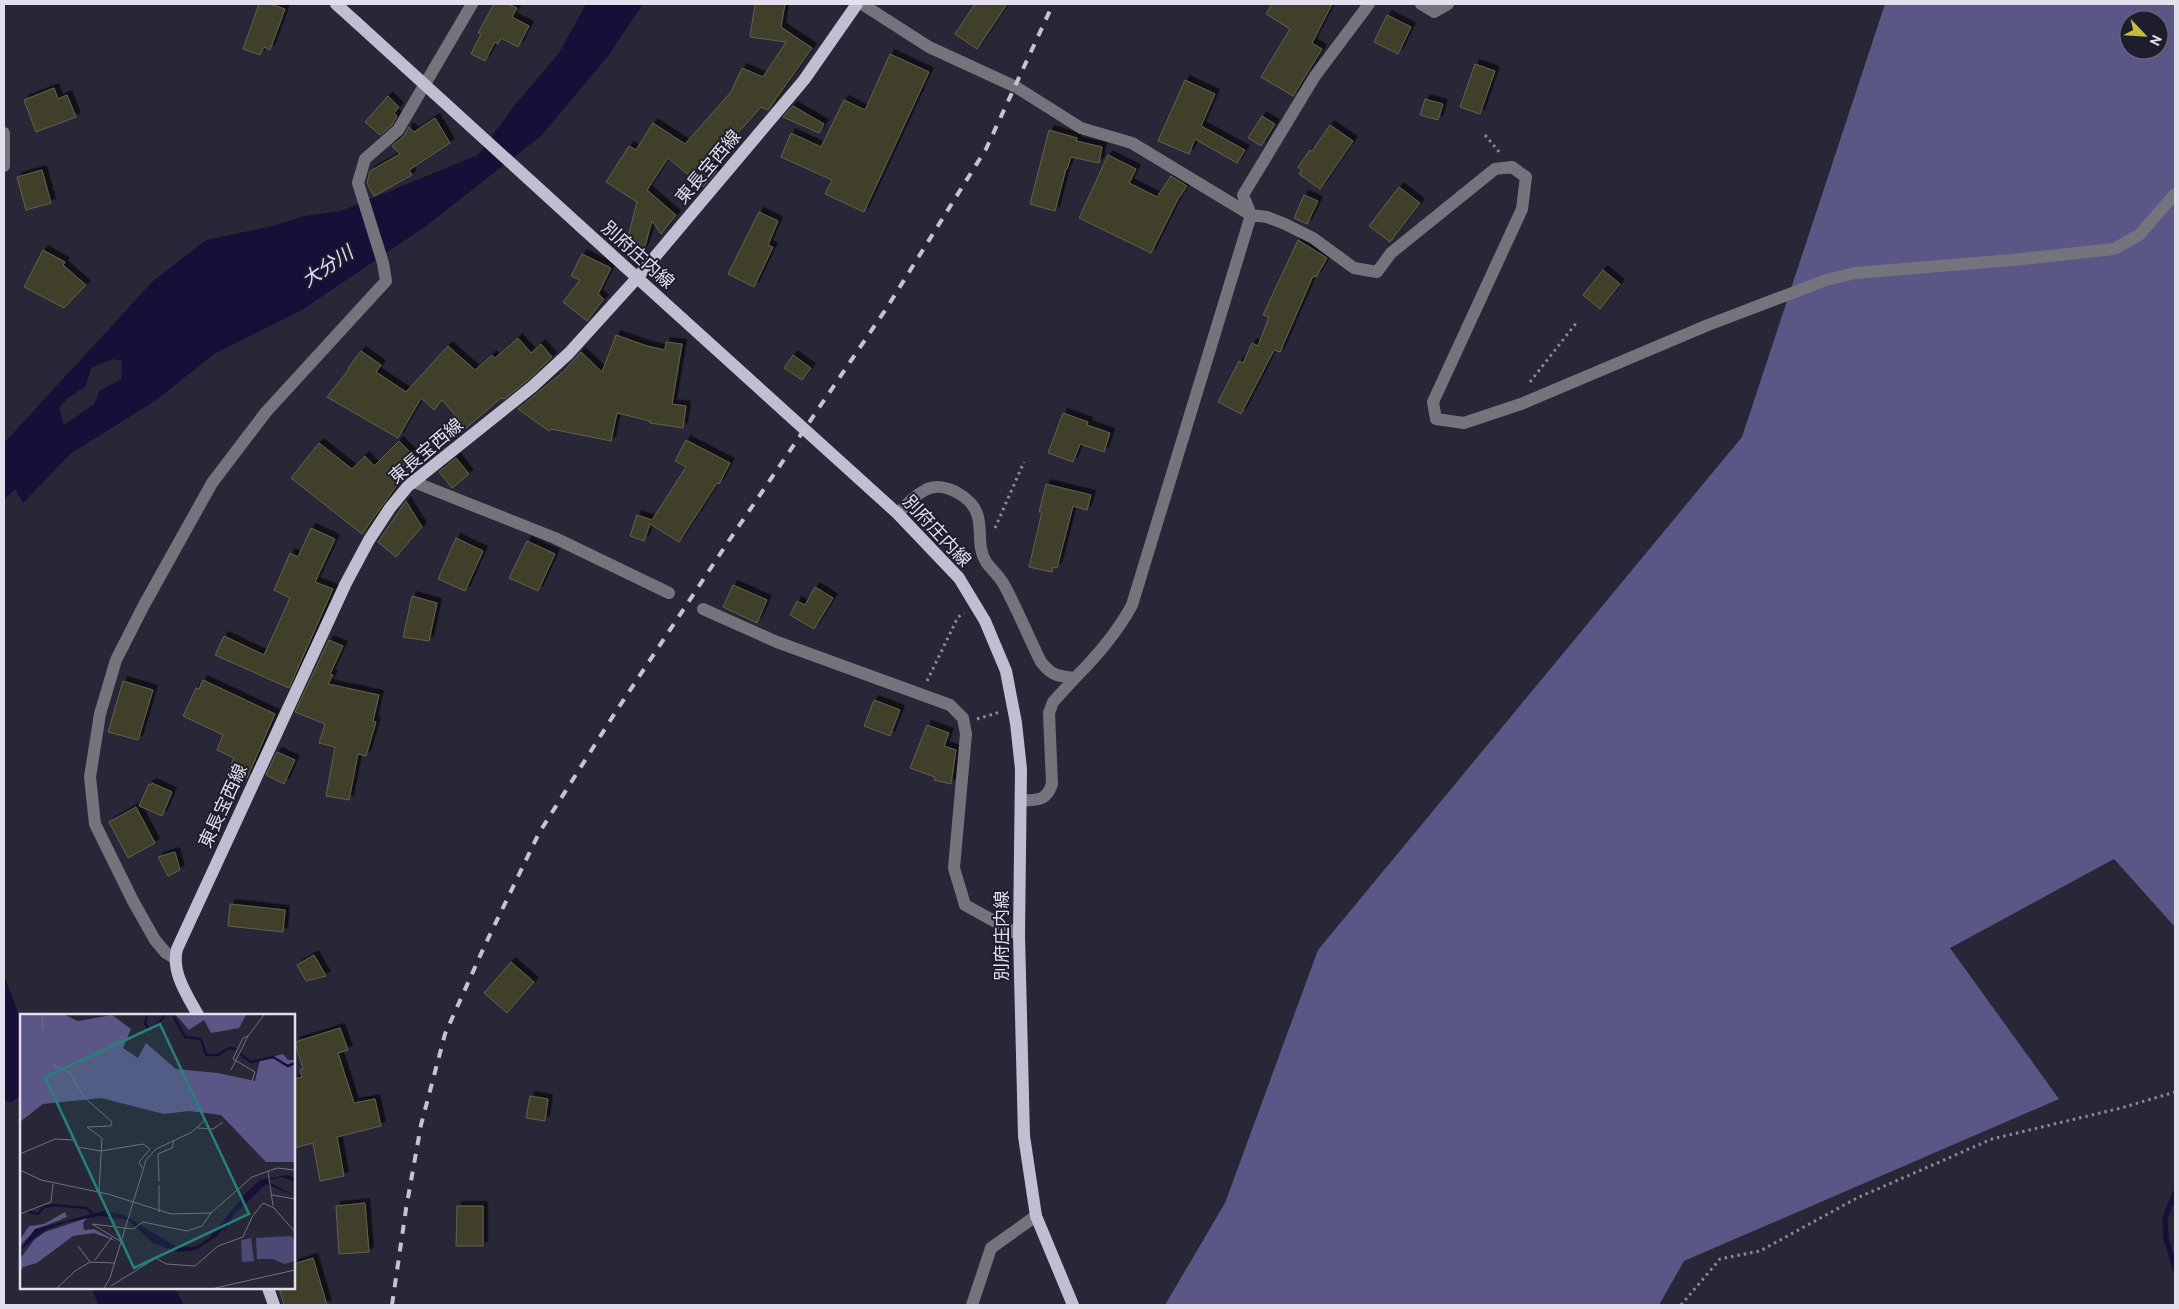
<svg xmlns="http://www.w3.org/2000/svg" width="2179" height="1309" font-family="Overpass,'Noto Sans JP',sans-serif">
<style>
.forest{fill:#5a5786;fill-rule:evenodd}
.water{fill:#170f38;fill-rule:evenodd}
.lines{fill:none;stroke-linecap:round;stroke-linejoin:round}
.stream{stroke:#170f38;stroke-width:5.5}
.building{fill:#403f2c;stroke:#62614d;filter:url(#shadow)}
.path{stroke:#8b8a98;stroke-width:3;stroke-dasharray:2.5 4;stroke-linecap:butt}
.minor{stroke:#74747d;stroke-width:12}
.major{stroke:#c0bfd2;stroke-width:12}
.rail{stroke:#c5c4d1;stroke-width:4;stroke-dasharray:9 9;stroke-linecap:butt}
.major-bridge{stroke:#c0bfd2;stroke-width:12}
.labels{text-anchor:middle;stroke-width:4;stroke-linejoin:round;paint-order:stroke}
.street-label{font-size:18px;fill:#e1e0ec;stroke:#1e1d2d}
.water-label{font-size:19px;font-style:italic;fill:#e0dffe;stroke:#1e1d2d}
.inset-river{fill:none;stroke:#170f38;stroke-width:2.5}
.inset-road{fill:none;stroke:#72717f;stroke-width:1}
.view{fill:#24817b;fill-opacity:0.15;stroke:#24817b;stroke-width:2.5}
.inset-edge{fill:none;stroke:#e1e0ec;stroke-width:2.5}
</style>
<defs>
<filter id="shadow"><feDropShadow dx="4.5" dy="-4.5" stdDeviation="0" flood-color="#0009"/></filter>
</defs>
<rect width="100%" height="100%" fill="#282737"/>
<!-- forest -->
<path class="forest" d="M 1885,4 L 2175,4 L 2175,927 L 2114,859 L 1950,948 L 2059,1099 L 1684,1261 L 1659,1305 L 1165,1305 L 1225,1203 L 1318,950 L 1742,437 ZM 2129,20 L 2159,20 L 2159,50 L 2129,50 Z"/>
<!-- water -->
<path class="water" d="M 586,4 L 643,4 L 608,56 L 541,136 L 426,226 L 302,310 L 214,354 L 155,401 L 70,454 L 23,503 L 15,489 L 4,500 L 4,443 L 153,281 L 206,240 L 273,226 L 304,216 L 341,211 L 478,155 L 514,106 L 559,53 ZM 113,359 L 122,361 L 121,380 L 100,390 L 94,404 L 64,425 L 59,408 L 68,398 L 86,386 L 91,368 Z
M 4,976 L 21,1020 L 21,1096 L 10,1103 L 4,1099 Z
M 92,1288 L 175,1288 L 184,1305 L 98,1305 Z"/>
<g class="lines">
<!-- stream -->
<path class="stream" d="M 2175,1193 L 2165,1218 L 2166,1238 L 2175,1268"/>
</g>
<!-- building -->
<path class="building" d="M 259,4 L 270,4 L 285,9 L 270,50 L 264,47 L 260,55 L 243,49 Z
M 494,4 L 508,4 L 517,8 L 512,17 L 529,26 L 518,47 L 501,38 L 498,44 L 495,42 L 485,61 L 471,54 L 481,34 L 478,33 Z
M 755,4 L 785,4 L 781,27 L 812,48 L 768,110 L 761,107 L 710,165 L 717,171 L 703,187 L 668,158 L 647,190 L 676,215 L 661,234 L 652,221 L 645,246 L 641,252 L 625,248 L 637,202 L 606,182 L 629,146 L 636,150 L 653,123 L 685,144 L 731,92 L 742,68 L 763,77 L 786,42 L 750,37 Z
M 975,4 L 1007,4 L 977,49 L 955,34 Z
M 1272,4 L 1332,4 L 1312,43 L 1322,49 L 1293,96 L 1261,77 L 1290,29 L 1266,14 Z
M 1387,15 L 1411,27 L 1398,54 L 1374,42 Z
M 890,54 L 929,72 L 864,212 L 825,194 L 832,180 L 781,157 L 791,133 L 821,147 L 844,100 L 865,110 Z
M 1475,64 L 1495,71 L 1480,114 L 1460,107 Z
M 1185,80 L 1215,94 L 1201,126 L 1245,150 L 1237,163 L 1195,139 L 1189,154 L 1158,141 Z
M 54,88 L 58,99 L 67,95 L 76,117 L 36,132 L 24,100 Z
M 388,96 L 399,107 L 394,113 L 397,116 L 392,125 L 380,135 L 365,122 Z
M 1425,99 L 1443,104 L 1438,120 L 1420,115 Z
M 793,106 L 824,124 L 819,133 L 783,117 Z
M 1262,116 L 1275,124 L 1261,146 L 1248,138 Z
M 435,118 L 450,143 L 409,170 L 412,175 L 374,196 L 367,183 L 370,171 L 400,154 L 392,146 L 404,136 L 409,127 L 414,132 Z
M 1330,125 L 1353,141 L 1320,189 L 1299,174 L 1302,170 L 1298,167 L 1310,150 L 1312,151 Z
M 1049,130 L 1077,138 L 1076,141 L 1102,147 L 1099,163 L 1071,157 L 1067,169 L 1066,169 L 1055,211 L 1030,204 Z
M 1108,155 L 1136,169 L 1129,183 L 1157,197 L 1171,176 L 1187,186 L 1178,199 L 1151,253 L 1079,218 Z
M 42,170 L 51,203 L 26,210 L 17,177 Z
M 1399,187 L 1420,203 L 1390,242 L 1369,226 Z
M 1304,195 L 1318,201 L 1307,224 L 1294,218 Z
M 759,212 L 778,221 L 768,245 L 773,247 L 754,287 L 728,274 Z
M 1298,240 L 1327,258 L 1316,277 L 1313,276 L 1280,352 L 1274,350 L 1241,414 L 1218,402 L 1239,361 L 1243,363 L 1252,343 L 1258,346 L 1269,317 L 1263,315 Z
M 43,250 L 65,262 L 63,265 L 86,285 L 64,308 L 24,287 Z
M 582,254 L 611,268 L 598,294 L 604,299 L 587,321 L 563,302 L 580,280 L 571,276 Z
M 1603,270 L 1620,284 L 1600,309 L 1583,295 Z
M 616,335 L 647,346 L 665,350 L 666,342 L 682,344 L 672,404 L 686,406 L 683,428 L 650,423 L 650,421 L 617,413 L 611,441 L 551,429 L 549,431 L 518,409 L 564,371 L 581,352 L 602,372 Z
M 518,338 L 531,353 L 541,344 L 552,357 L 527,381 L 504,399 L 501,398 L 466,428 L 442,400 L 434,410 L 421,398 L 398,438 L 327,397 L 349,369 L 348,368 L 361,351 L 381,365 L 376,372 L 406,392 L 448,346 L 475,370 L 492,355 L 495,358 Z
M 793,355 L 811,368 L 802,380 L 784,368 Z
M 1063,413 L 1088,422 L 1087,425 L 1110,433 L 1104,452 L 1080,444 L 1073,462 L 1048,453 Z
M 686,440 L 730,463 L 719,484 L 717,483 L 679,542 L 650,524 L 644,541 L 630,536 L 637,515 L 652,520 L 686,467 L 675,461 Z
M 399,441 L 420,462 L 397,485 L 362,534 L 291,478 L 319,443 L 352,469 L 365,456 L 374,466 Z
M 456,458 L 469,474 L 452,488 L 439,472 Z
M 1046,484 L 1091,495 L 1087,510 L 1073,506 L 1057,568 L 1053,567 L 1052,572 L 1029,567 L 1042,512 L 1039,512 Z
M 406,501 L 422,527 L 396,557 L 378,542 Z
M 311,528 L 335,539 L 315,582 L 333,589 L 289,688 L 215,655 L 224,636 L 264,655 L 290,598 L 274,590 L 290,553 L 298,557 Z
M 456,538 L 483,551 L 465,591 L 438,579 Z
M 527,541 L 555,554 L 538,591 L 509,578 Z
M 733,585 L 767,600 L 757,623 L 723,607 Z
M 815,587 L 833,598 L 814,629 L 790,615 L 797,601 L 805,605 Z
M 412,596 L 437,603 L 429,641 L 403,637 Z
M 329,640 L 343,646 L 330,674 L 333,675 L 328,684 L 379,695 L 373,721 L 376,722 L 366,756 L 358,754 L 349,800 L 326,796 L 335,747 L 319,743 L 325,724 L 295,712 Z
M 203,680 L 275,714 L 247,778 L 229,769 L 234,758 L 217,750 L 223,735 L 183,716 L 196,688 L 199,689 Z
M 123,681 L 153,690 L 138,740 L 108,732 Z
M 874,700 L 900,710 L 890,736 L 864,726 Z
M 927,725 L 949,733 L 944,746 L 956,750 L 951,784 L 934,780 L 935,777 L 910,768 Z
M 277,752 L 295,760 L 284,784 L 266,775 Z
M 152,783 L 172,792 L 162,816 L 139,806 L 149,784 L 151,785 Z
M 136,807 L 155,843 L 128,858 L 109,822 Z
M 175,852 L 180,870 L 168,876 L 158,857 Z
M 230,904 L 285,910 L 283,932 L 228,926 Z
M 314,955 L 326,976 L 306,981 L 297,965 Z
M 511,962 L 534,982 L 507,1013 L 484,993 Z
M 340,1028 L 348,1050 L 338,1053 L 354,1103 L 375,1099 L 381,1126 L 337,1137 L 344,1176 L 320,1181 L 313,1143 L 294,1148 L 294,1079 L 302,1077 L 300,1070 L 303,1069 L 295,1042 Z
M 530,1096 L 548,1099 L 545,1121 L 526,1118 Z
M 365,1203 L 369,1252 L 339,1254 L 336,1206 Z
M 457,1206 L 483,1206 L 483,1246 L 456,1246 Z
M 313,1258 L 327,1305 L 284,1305 L 279,1288 L 294,1288 L 294,1264 Z"/>
<g class="lines">
<!-- path -->
<path class="path" d="M 1485,135 L 1500,153
M 1530,382 L 1577,322
M 995,528 L 1024,462
M 927,681 L 958,617 L 964,613
M 977,719 L 1000,712
M 1681,1305 L 1720,1259 L 1760,1251 L 1857,1198 L 1992,1139 L 2121,1108 L 2175,1092"/>
<!-- minor -->
<path class="minor" d="M 862,4 L 929,47 L 1016,87 L 1081,128 L 1132,143 L 1251,215 L 1267,217 L 1285,224 L 1313,238 L 1354,268 L 1377,272 L 1391,253 L 1495,169 L 1512,167 L 1526,177 L 1522,209 L 1433,402 L 1436,419 L 1464,423 L 1521,404 L 1708,325 L 1826,280 L 1855,273 L 2012,260 L 2114,249 L 2139,235 L 2175,194
M 1421,4 L 1434,12 L 1448,4
M 4,133 L 4,166
M 414,482 L 555,538 L 669,593
M 898,514 C 907,504 915,495 927,489 C 945,481 974,498 978,517 C 982,533 977,547 986,562 C 991,569 998,575 1003,583 C 1017,608 1028,636 1041,662 C 1052,676 1058,676 1075,678 C 1098,655 1117,633 1132,605 L 1251,215 L 1243,195 L 1315,76 L 1369,4
M 703,609 L 777,642 L 950,705 L 963,718 L 966,734 L 954,868 L 965,905 L 1019,935
M 1021,801 C 1037,799 1046,802 1052,784 L 1049,713 L 1053,702 L 1075,678
M 174,958 L 166,953 L 155,940 L 133,901 L 95,824 L 90,777 L 100,714 L 116,660 L 144,605 L 212,483 L 266,412 L 386,281 L 383,263 L 358,183 L 365,159 L 398,130 L 472,4
M 972,1305 L 991,1248 L 1036,1216"/>
<!-- major -->
<path class="major" d="M 336,4 L 356,22
M 580,226 L 898,514 L 959,578 L 985,621 L 1006,671 L 1016,723 L 1021,769 L 1019,935 L 1024,1136 L 1036,1216 L 1073,1305
M 198,1015 C 187,995 171,972 177,949 L 346,583 L 369,540 L 390,508 L 408,486 L 532,387 L 569,353 L 637,278 L 804,80 L 857,4
M 268,1288 L 274,1305"/>
<!-- rail -->
<path class="rail" d="M 392,1305 L 406,1209 L 421,1125 L 445,1034 L 485,945 L 539,833 L 615,713 L 726,545 L 886,309 L 986,149 L 1053,4"/>
<!-- major-bridge -->
<path class="major-bridge" d="M 356,22 L 580,226"/>
</g>
<g class="labels">
<!-- street labels -->
<g class="street-label">
<text transform="translate(708 167) rotate(-50)" y="6">東長宝西線</text>
<text transform="translate(638 255) rotate(42)" y="6">別府庄内線</text>
<text transform="translate(426 451) rotate(-40)" y="6">東長宝西線</text>
<text transform="translate(937 531) rotate(47)" y="6">別府庄内線</text>
<text transform="translate(223 806) rotate(-65)" y="6">東長宝西線</text>
<text transform="translate(1002 936) rotate(-90)" y="6">別府庄内線</text>
</g>
<!-- water labels -->
<g class="water-label">
<text transform="translate(327 266) rotate(-34)" y="7">大分川</text>
</g>
</g>
<!-- overview -->
<g transform="translate(20 1014)">
<rect width="275" height="275" fill="#282737"/>
<path d="M 270,222 L 275,225 L 275,247 L 264,250 L 253,245 L 237,245 L 236,224 ZM 231,224 L 234,247 L 222,248 L 221,226 Z" fill="#4d4975"/>
<path d="M 0,1 L 45,1 L 58,7 L 92,1 L 111,15 L 103,34 L 118,44 L 126,29 L 156,55 L 198,59 L 235,67 L 240,46 L 263,40 L 268,46 L 275,46 L 275,148 L 246,148 L 201,101 L 169,97 L 144,100 L 81,84 L 23,90 L 0,108 ZM 156,1 L 226,1 L 219,14 L 191,19 L 184,6 L 169,16 ZM 45,198 L 47,203 L 15,216 L 0,232 L 0,226 L 9,212 L 24,210 ZM 67,204 L 63,209 L 64,216 L 74,215 L 98,228 L 74,219 L 53,222 L 17,249 L 3,253 L 0,259 L 0,245 L 14,226 L 25,218 Z" fill="#5a5786"/>
<path d="M 267,161 L 275,164 L 275,168 L 262,163 L 247,167 L 275,182 L 246,170 L 214,201 L 204,219 L 205,213 L 196,223 L 176,236 L 159,238 L 133,229 L 108,206 L 80,202 L 47,208 L 25,216 L 0,236 L 15,215 L 83,197 L 104,201 L 157,233 L 175,233 L 189,224 L 224,181 L 240,166 Z" fill="#170f38"/>
<path class="inset-river" d="M 127,1 L 125,10 L 129,15 L 136,12 L 145,1M 153,1 L 165,23 L 181,25 L 186,41 L 198,41 L 209,34 L 216,35M 220,40 L 231,48 L 253,43 L 268,52 L 275,49M 8,198 L 18,200 L 24,193 L 33,191 L 66,194 L 72,199"/>
<path class="inset-road" d="M 22,1 L 23,16M 228,22 L 223,24 L 213,45 L 235,58 L 232,67M 33,51 L 50,59 L 64,83 L 92,108 L 91,112 L 67,113 L 82,124 L 79,178M 211,56 L 228,22 L 244,1M 178,114 L 193,115 L 203,108M 0,140 L 35,125 L 54,126 L 57,133 L 81,137 L 123,130 L 130,135 L 119,148 L 122,154M 0,156 L 21,166 L 88,180 L 151,200 L 191,199 L 232,163 L 257,154 L 275,156M 248,157 L 253,192M 139,167 L 138,140 L 152,134 L 154,126M 139,171 L 139,198M 252,181 L 275,185M 0,200 L 31,188 L 33,170M 100,227 L 72,210 L 113,215 L 123,208 L 167,217 L 182,212 L 191,199M 58,232 L 70,248M 75,246 L 92,223M 91,272 L 136,244 L 146,250 L 175,252 L 198,232 L 223,223 L 232,203 L 243,189 L 254,194 L 275,218M 37,274 L 55,257 L 70,248 L 94,249M 84,274 L 90,264 L 126,146 L 136,135 L 172,118 L 185,106M 195,274 L 275,256"/>
<path class="view" d="M 140,10 L 229,200 L 114,254 L 25,63 Z"/>
<rect width="275" height="275" class="inset-edge"/>
</g>
<!-- border -->
<rect width="2179" height="1309" fill="none" stroke="#e1e0ec" stroke-width="10"/>
<!-- north arrow -->
<g transform="translate(2144 35) rotate(115)"><circle r="24" fill="#1e1d2d" stroke="#6c6b79"/>
<path d="M0-4L9 19L0 12L-9 19Z" fill="#c6bc3c"/>
<text y="-8" font-size="14" font-weight="bold" text-anchor="middle" fill="#e1e0ec">N</text>
</g>
</svg>
